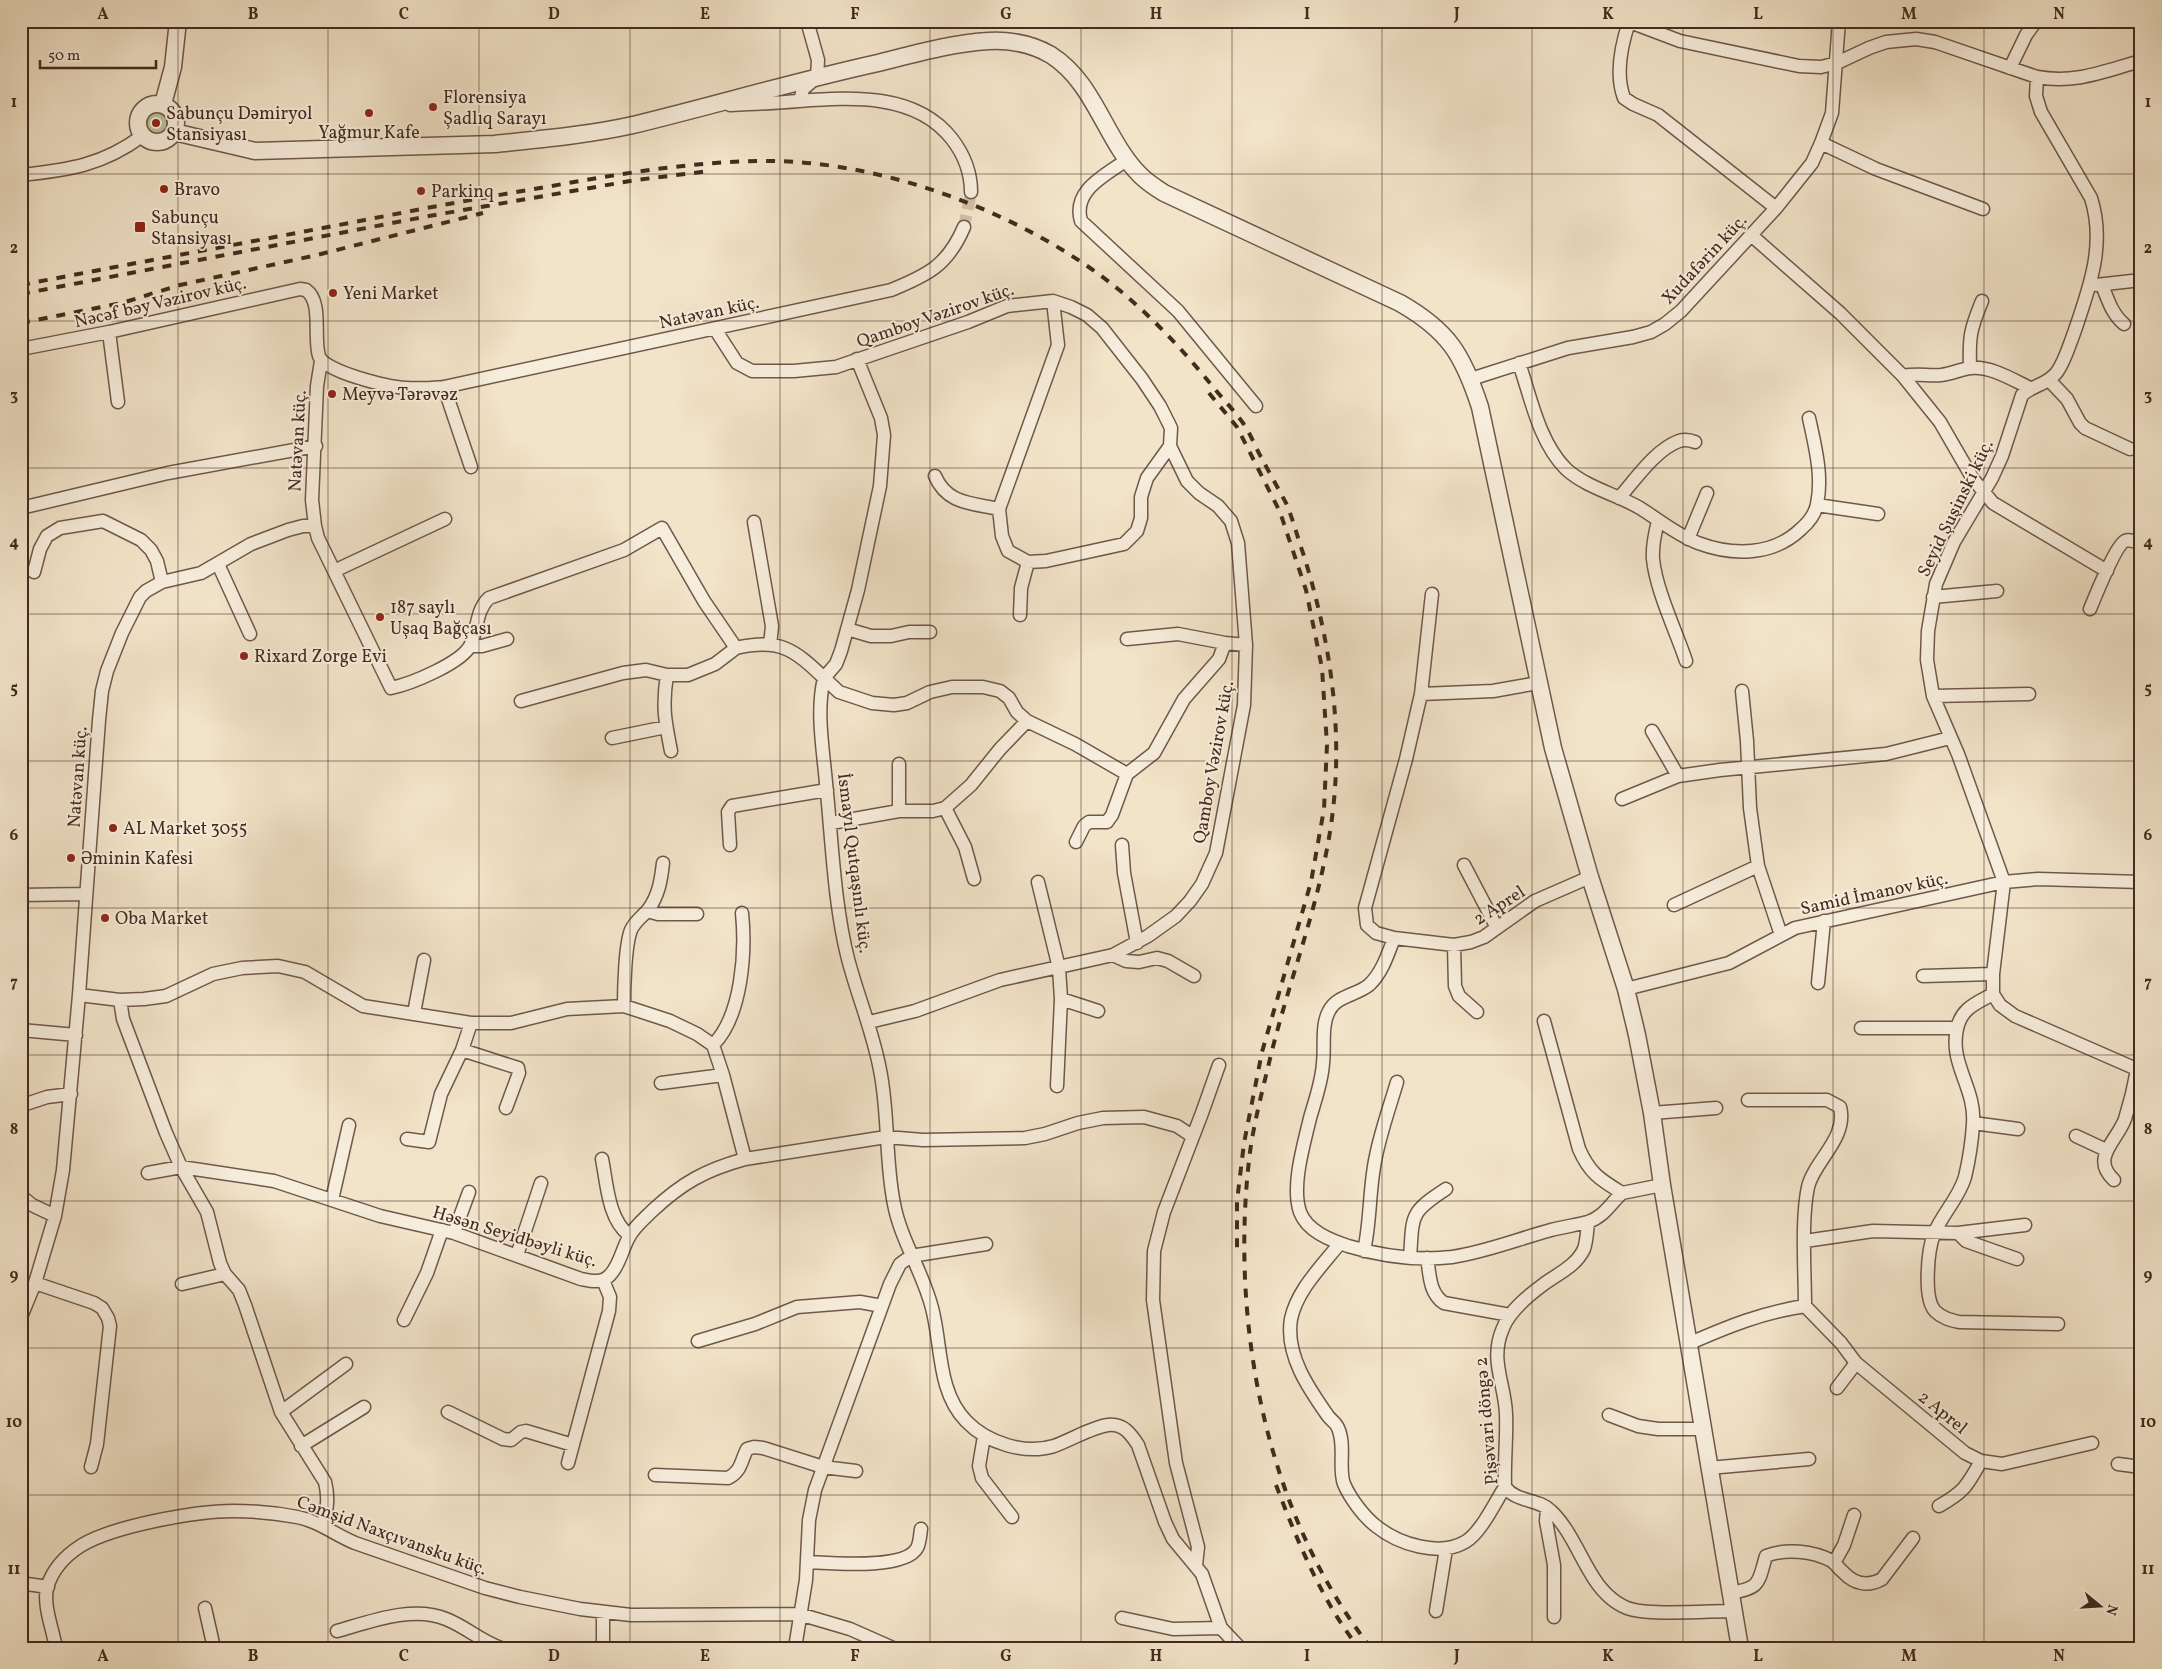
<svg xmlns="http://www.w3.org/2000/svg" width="2162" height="1669" font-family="Vollkorn,serif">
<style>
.green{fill:#bac496;stroke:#7e775a}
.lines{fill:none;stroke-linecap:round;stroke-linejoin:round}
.minor-tunnel{stroke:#cfbfa7;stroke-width:12;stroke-dasharray:12 6;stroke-linecap:butt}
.minor-casing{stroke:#6f584a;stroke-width:15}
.tertiary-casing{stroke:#6f584a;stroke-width:19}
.minor{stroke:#f7eddc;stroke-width:12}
.tertiary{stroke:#f7eddc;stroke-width:16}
.rail{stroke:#432a1f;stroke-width:4;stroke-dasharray:9 9;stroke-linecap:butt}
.grid{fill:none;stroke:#432a1f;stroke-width:1;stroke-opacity:0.55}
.poi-dot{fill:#8f2418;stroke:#f7eddc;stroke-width:2}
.labels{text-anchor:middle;stroke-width:4;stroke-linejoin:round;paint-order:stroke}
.poi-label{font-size:18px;fill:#432a1f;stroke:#f7eddc;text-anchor:start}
.street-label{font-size:18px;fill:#432a1f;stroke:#f7eddc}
.neatline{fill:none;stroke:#432a1f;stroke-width:2}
.grid-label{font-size:16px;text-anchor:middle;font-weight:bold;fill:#432a1f}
</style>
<rect width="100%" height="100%" fill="#f2e4c9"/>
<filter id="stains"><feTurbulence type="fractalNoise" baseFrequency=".004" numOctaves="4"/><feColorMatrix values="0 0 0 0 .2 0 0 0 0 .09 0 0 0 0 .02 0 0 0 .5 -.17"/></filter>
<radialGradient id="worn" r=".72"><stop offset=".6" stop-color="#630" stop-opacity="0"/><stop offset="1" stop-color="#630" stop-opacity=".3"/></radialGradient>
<!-- green -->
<path class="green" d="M145 123a11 11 0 1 1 22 0a11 11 0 1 1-22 0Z"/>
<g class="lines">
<!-- minor-tunnel -->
<path class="minor-tunnel" d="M 964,227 L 971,192"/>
<defs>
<path id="minor" d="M 1627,21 L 1680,41 L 1799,66 L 1821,67 L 1837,63 L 1869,48 L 1886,42 L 1916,39 L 1935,42 L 2037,77 C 2076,84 2104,71 2141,61
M 1629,22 C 1621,46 1615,74 1624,98 L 1633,104 L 1658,115 L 1776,208
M 2010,68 L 2026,35 L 2036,21
M 2037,77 L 2036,96 L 2041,112 L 2091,198 C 2106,245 2089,289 2074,333 C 2069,346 2065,361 2057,372 C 2049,384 2033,385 2022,395 L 2002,456 L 1992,478 L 1954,542 L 1936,584 L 1928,631 L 1927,660 L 1933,696 L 1958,754 L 2004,882 L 1993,974 L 1993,994 L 2000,1005 L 2015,1016 L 2141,1071
M 800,101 L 803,89 L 817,77 L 818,60 L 807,21
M 730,105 C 753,104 776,103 799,101 C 852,97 916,93 952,139 C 965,156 971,172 971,192
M 1821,143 L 1876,169 L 1983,209
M 1128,159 C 1106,175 1072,190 1081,221 L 1178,311 L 1256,406
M 21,175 C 69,170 103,165 142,136
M 1751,235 L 1840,313 L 1903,376 L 1940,422 L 1973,479 L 1993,503 L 2107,571
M 2096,285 L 2132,281
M 2102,285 C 2108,300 2112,314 2124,324
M 1053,301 L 1058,345 L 999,509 L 1002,536 L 1008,551 L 1028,562 L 1046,561 L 1124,544 L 1137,531 L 1141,518 L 1141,497 L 1147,478 L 1170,446
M 715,329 L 737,363 L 752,371 L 794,371 L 836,367 L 968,322 L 1007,306 L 1053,301 L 1071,307 L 1087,315 L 1102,328 L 1142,379 L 1160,406 L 1171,428 L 1170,446 L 1187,481 L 1199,493 L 1218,506 L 1231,521 L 1238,543 L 1246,645 L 1244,705 L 1216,853 L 1202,884 L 1190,901 L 1176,916 L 1148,936 L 1113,955 L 1000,980 L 915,1011 L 869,1022
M 109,332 L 118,402
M 21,349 L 109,332 L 300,289 L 306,290 C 323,302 313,337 319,356 C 324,372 389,387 406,388 C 419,389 431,388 444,387 L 891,290 C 928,275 948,265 964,227
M 857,359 L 881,418 L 884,435 L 880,486 L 858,590 L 841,651 L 836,664 L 824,678 L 839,692 L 872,703 L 894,705 L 907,703 L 930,692 L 952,687 L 983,687 L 1000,691 L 1009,698 L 1017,712 L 1027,721 L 1075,744 L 1127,774 L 1112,815 L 1107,822 L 1089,822 L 1084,826 L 1076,842
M 1519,363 C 1531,398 1539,442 1566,469 C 1587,488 1616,494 1640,508 C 1659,520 1677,535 1698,543 C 1733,556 1773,556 1801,529 C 1808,523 1815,515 1817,504 C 1823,476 1815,446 1809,418
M 1970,368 C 1969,337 1970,330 1982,301
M 1903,376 C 1916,373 1928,376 1941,375 C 1951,374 1961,369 1971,368 C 1991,366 2013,380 2030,388
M 1471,379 L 1568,348 L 1633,337 L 1651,332 L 1665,324 L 1681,311 L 1776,208 L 1812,163 L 1821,143 L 1832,113 L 1839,21
M 2049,380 L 2067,399 L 2080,423 L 2085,428 L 2130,449
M 444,387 L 471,467
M 935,476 C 947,504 971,503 999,509
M 1619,498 C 1635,480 1656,449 1679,441 C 1685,439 1690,440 1695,442
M 1817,505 L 1878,514
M 21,508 L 168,473 L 316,446
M 1658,521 C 1655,533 1652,546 1653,559 C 1656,590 1676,631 1686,661
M 754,522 L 772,626 L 770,645
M 315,526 L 318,538 L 391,688 C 410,684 463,663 471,644 C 478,628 476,610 489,598 L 624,550 L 662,528 L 704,601 L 736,648 C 779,638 794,649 824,678 C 816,712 823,748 826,783 C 832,840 834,904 848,959 C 858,997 873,1032 880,1070 C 889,1114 885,1160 894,1204 C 901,1241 923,1272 932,1308 C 942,1345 937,1391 966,1421 C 987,1443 1025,1455 1054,1446 C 1071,1440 1092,1427 1108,1425 C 1123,1423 1131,1434 1138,1445 L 1165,1522 L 1173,1539 L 1202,1574 L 1221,1628 L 1240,1648
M 1688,539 L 1707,493
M 218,564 L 250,634
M 334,571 L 445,519
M 34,572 L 40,549 L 47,536 L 60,528 L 103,521 L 141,540 L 151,550 L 157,561 L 162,582
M 1933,597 L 1997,591
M 2090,609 C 2095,597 2116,545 2125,541 C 2130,539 2136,542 2141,544
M 1020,615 L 1021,588 L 1028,562
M 847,629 L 871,636 L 891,636 L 909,632 L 930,632
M 1127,639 L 1178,634 L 1225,643 L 1246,645
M 471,646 L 482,646 L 507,639
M 667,675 C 662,706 665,721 671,751
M 1538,683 L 1493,691 L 1421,694 L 1406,759 L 1365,908 L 1367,925 L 1376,933 L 1394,938 L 1454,945 L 1471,942 L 1484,937 L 1535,901 L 1590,877
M 1742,691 L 1747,741 L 1750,808 L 1758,866 L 1781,935
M 1421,694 L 1432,594
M 1933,696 L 2029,694
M 521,701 L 623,673 L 646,670 L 667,675 L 688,675 L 715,664 L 736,648
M 1652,731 L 1678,776
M 612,738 L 666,727
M 899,764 L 899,811
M 1127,774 L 1154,753 L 1184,699 L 1219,659 L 1225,643
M 1622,799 L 1678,776 L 1720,770 L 1886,754 L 1950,738
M 945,808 L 965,847 L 974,879
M 831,823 L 899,811 L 933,811 L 945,808 L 971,785 L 1000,749 L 1027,721
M 730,845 L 728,812 L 732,806 L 827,790
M 1122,845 L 1124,873 L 1137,943
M 1464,865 L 1497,928
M 1038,882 L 1059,968 L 1061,999 L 1057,1086
M 21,895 L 86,894
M 1674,905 L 1758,866
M 647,911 L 658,914 L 697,914
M 1394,938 C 1388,954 1382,973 1369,985 C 1357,995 1336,996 1329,1011 C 1321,1025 1325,1047 1323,1063 C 1322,1082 1315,1100 1310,1118 C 1304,1144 1291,1186 1300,1212 C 1307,1231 1330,1240 1348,1246 C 1381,1256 1417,1261 1452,1257 C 1486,1252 1518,1239 1551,1230 C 1563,1227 1576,1225 1588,1222
M 1454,945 L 1455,986 L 1459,996 L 1477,1012
M 1113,955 L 1126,961 L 1139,962 L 1157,958 L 1168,961 L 1194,976
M 1923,976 L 1993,974
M 1818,983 L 1824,921
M 1626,989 L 1729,963 L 1795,928 L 2004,882 L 2038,879 L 2141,882
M 1993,994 C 1977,1003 1961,1008 1957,1029 C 1949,1064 1976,1088 1973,1124 C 1972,1141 1969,1160 1965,1177 C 1959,1198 1942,1214 1934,1234 C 1928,1249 1923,1298 1935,1311 C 1942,1318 1950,1320 1959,1322 L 2058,1324
M 79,995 L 120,1000 L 144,999 L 166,996 L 213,974 L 242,968 L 278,966 L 305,972 L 363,1006 L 471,1023 L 511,1023 L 567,1009 L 624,1006 L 670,1021 L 697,1034 L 713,1045 L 723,1075 L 745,1159
M 1061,999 L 1098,1011
M 120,1000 L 123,1019 L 166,1133 L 181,1167 L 207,1212 L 220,1263 L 225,1274 L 239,1290 L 245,1305 L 281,1412 L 325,1482 C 329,1498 327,1509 323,1525
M 624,1006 C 624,989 625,945 631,930 C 635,921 642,917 648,910 C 659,895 661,880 663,863
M 414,1013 L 424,960
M 1544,1021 L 1579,1149 C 1590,1174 1601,1180 1622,1193
M 1861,1028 L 1957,1028
M 21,1030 L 76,1035
M 713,1045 C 742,1016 746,952 742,913
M 462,1050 L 518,1068 L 519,1073 L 506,1108
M 661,1083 L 723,1075
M 1748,1100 L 1827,1100 L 1840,1107 C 1848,1138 1814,1161 1808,1187 C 1801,1220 1805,1271 1805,1306
M 26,1104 L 47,1097 L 71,1094
M 1652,1113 L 1716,1108
M 1973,1123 L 2018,1129
M 2076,1136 L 2106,1150
M 407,1139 L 429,1142 L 441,1094 L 462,1050 L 471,1023
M 602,1159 C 607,1184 608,1219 629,1235
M 148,1173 L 181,1167 L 274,1181 L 380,1216 L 454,1233 L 581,1279 C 591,1281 602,1284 610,1275 C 620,1265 622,1249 629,1237 C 634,1227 644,1219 652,1211 C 682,1183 705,1170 745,1159 L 886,1137 L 923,1140 L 1025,1138 L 1045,1134 L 1078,1123 L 1103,1118 L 1144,1117 L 1177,1126 L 1192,1136
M 2114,1180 C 2090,1158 2117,1141 2125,1119 C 2130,1103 2134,1087 2137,1070
M 1662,1185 L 1622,1193 C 1610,1204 1605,1216 1588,1222 C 1587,1231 1587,1240 1584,1249 C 1576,1266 1559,1273 1544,1284 C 1529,1295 1510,1310 1503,1328 C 1489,1360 1505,1383 1506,1414 C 1507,1438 1504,1463 1505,1487 C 1517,1503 1538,1498 1551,1511 C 1568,1527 1578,1552 1590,1572 C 1599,1588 1610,1601 1627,1608 C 1647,1616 1709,1611 1733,1611
M 21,1196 L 32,1205 L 55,1216
M 332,1200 L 349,1125
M 454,1233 L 469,1192
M 1958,1233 L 1966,1241 L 2017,1259
M 1805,1241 L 1873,1231 L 1958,1233 L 2025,1225
M 1340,1243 C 1322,1266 1297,1290 1291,1319 C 1285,1355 1309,1389 1328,1416 C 1331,1420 1336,1423 1338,1428 C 1346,1445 1338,1469 1344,1484 C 1350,1498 1364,1517 1376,1526 C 1398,1544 1439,1557 1465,1542 C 1481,1533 1495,1502 1505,1487
M 1364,1251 C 1371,1219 1369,1187 1376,1156 C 1381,1131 1390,1106 1397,1082
M 517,1255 L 541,1183
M 1410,1258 C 1413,1215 1409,1213 1446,1189
M 1427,1258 C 1430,1275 1429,1293 1444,1303 L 1510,1315
M 35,1283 L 94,1303 L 102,1308 L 108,1318 L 110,1326 L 97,1444 L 91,1467
M 182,1284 L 225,1274
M 21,1317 L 35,1283 L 55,1216 L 63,1170 L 79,995 L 99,720 L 102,691 L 107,671 L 122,633 L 140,597 L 146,591 L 162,582 L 201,573 L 251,544 L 288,530 L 303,526 L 315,526 L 312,500 L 317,386 L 321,361
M 404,1320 L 427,1273 L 442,1230
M 698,1341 L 755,1324 L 797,1307 L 860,1302 L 882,1306
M 1688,1344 C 1729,1326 1761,1313 1805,1306 L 1841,1343 L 1856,1363 L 1965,1453 L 1981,1461 L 2002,1464 L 2092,1443
M 1837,1388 L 1856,1363
M 281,1412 L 346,1364
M 448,1412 L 503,1439 L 511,1440 L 521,1432 L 526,1431 L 573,1445
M 1609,1415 L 1638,1426 L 1658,1429 L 1703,1429
M 984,1436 L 979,1466 L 982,1478 L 1012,1517
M 301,1446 L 364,1407
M 568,1463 L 609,1311 L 610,1297 L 603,1280
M 2118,1464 L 2141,1467
M 1709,1468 L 1809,1459
M 655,1475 L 728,1478 C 741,1472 741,1461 747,1449 L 754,1447 L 763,1448 L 823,1467 L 856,1471
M 1939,1506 C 1964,1492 1967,1486 1981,1461
M 1547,1508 L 1546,1521 L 1554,1565 L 1554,1617
M 808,1562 C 831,1563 905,1570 917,1548 C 920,1543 920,1535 921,1529
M 1834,1563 L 1844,1545 L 1854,1515
M 1196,1565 L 1198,1547 L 1176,1463 L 1153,1300 L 1154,1251 L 1164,1212 L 1202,1113 L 1219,1065
M 21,1587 L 27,1584 L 48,1587
M 1730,1593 C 1761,1588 1758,1583 1766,1556 C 1786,1548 1813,1551 1832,1561 C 1836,1564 1839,1569 1843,1572 C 1854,1584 1868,1587 1882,1579 L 1913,1538
M 205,1608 L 214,1648
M 1436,1611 L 1446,1549
M 1122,1618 L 1173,1629 L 1221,1628
M 337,1631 C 369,1622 413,1605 446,1619 C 466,1627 481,1641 501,1648
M 56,1648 C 53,1630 43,1606 47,1588 C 52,1570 66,1555 82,1545 C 114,1526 195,1511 233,1511 C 254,1511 276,1513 297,1517 C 319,1521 335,1535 355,1543 L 485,1588 L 520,1597 L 580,1609 L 631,1615 L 799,1614 L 850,1629 L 893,1648
M 603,1648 L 603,1613
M 795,1648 L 806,1580 L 809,1520 L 815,1490 L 890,1284 L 900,1264 L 911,1256 L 986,1244"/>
<path id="tertiary" d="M138 123a19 19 0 1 1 38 0a19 19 0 1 1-38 0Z
M 163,104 L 173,67 L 178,21
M 174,132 L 255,151 L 495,144 C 541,139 588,135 633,125 C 715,105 796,81 878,63 C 914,54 952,43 989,41 C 1010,40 1032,44 1051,55 C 1095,83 1105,140 1140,175 C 1147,182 1156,188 1164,193 L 1400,303 C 1449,331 1463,355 1480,407 L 1553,748 L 1590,877 L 1626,989 L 1637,1035 L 1652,1113 L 1662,1185 L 1740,1648"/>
</defs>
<!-- minor casing -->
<use href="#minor" class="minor-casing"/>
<!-- tertiary casing -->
<use href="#tertiary" class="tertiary-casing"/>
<!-- minor -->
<use href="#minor" class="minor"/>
<!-- tertiary -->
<use href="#tertiary" class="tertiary"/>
<!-- rail -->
<path class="rail" d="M 21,285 C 150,260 278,237 406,212 C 462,201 518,192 574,182 C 638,171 702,161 768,161 C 886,161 1027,215 1118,289 C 1151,316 1182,349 1209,382 C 1220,396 1233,409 1243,423 C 1250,433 1255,446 1261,457 C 1269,472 1278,488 1286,503 C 1293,519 1297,536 1303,553 C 1329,635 1343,723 1333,810 C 1323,897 1289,978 1269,1063 C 1262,1092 1254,1123 1250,1152 C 1229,1320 1265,1513 1371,1648
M 21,294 L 429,216 L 636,180 L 710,171
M 21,323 L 122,303 L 180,285 L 317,255 L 483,213
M 1209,393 L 1237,427 L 1280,512 L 1306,590 L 1322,668 L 1327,745 L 1324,809 L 1311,882 L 1262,1052 L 1244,1143 L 1237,1201 L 1237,1249
M 1276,1485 C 1297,1540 1322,1602 1359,1648"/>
</g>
<!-- grid -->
<path class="grid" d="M 178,21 L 178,1648M 328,21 L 328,1648M 479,21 L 479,1648M 630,21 L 630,1648M 780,21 L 780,1648M 930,21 L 930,1648M 1081,21 L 1081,1648M 1232,21 L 1232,1648M 1382,21 L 1382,1648M 1532,21 L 1532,1648M 1683,21 L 1683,1648M 1833,21 L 1833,1648M 1984,21 L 1984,1648M 21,174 L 2141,174M 21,321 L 2141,321M 21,468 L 2141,468M 21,614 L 2141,614M 21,761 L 2141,761M 21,908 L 2141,908M 21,1055 L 2141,1055M 21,1201 L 2141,1201M 21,1348 L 2141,1348M 21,1495 L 2141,1495"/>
<!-- markers -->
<g class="poi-dot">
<circle cx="433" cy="107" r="5"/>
<circle cx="369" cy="113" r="5"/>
<circle cx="156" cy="123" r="5"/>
<circle cx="164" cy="189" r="5"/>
<circle cx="421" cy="191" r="5"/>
<rect x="134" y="221" width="12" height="12" rx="2.5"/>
<circle cx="333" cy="293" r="5"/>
<circle cx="332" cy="394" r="5"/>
<circle cx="380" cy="617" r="5"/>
<circle cx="244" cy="656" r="5"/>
<circle cx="113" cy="828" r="5"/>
<circle cx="71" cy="858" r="5"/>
<circle cx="105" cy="918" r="5"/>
</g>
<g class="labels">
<!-- poi labels -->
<g class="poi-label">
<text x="443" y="103">Florensiya<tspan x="443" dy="21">Şadlıq Sarayı</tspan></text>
<text x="166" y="119">Sabunçu Dəmiryol<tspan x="166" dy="21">Stansiyası</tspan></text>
<text x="369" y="138" text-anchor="middle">Yağmur Kafe</text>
<text x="174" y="195">Bravo</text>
<text x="431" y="197">Parkinq</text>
<text x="151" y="223">Sabunçu<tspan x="151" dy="21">Stansiyası</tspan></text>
<text x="343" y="299">Yeni Market</text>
<text x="342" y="400">Meyvə Tərəvəz</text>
<text x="390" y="613">187 saylı<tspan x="390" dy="21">Uşaq Bağçası</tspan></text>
<text x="254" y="662">Rixard Zorge Evi</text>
<text x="123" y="834">AL Market 3055</text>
<text x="81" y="864">Əminin Kafesi</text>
<text x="115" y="924">Oba Market</text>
</g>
<!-- street labels -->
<g class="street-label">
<text transform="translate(1704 259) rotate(-47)" y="6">Xudafərin küç.</text>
<text transform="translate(160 302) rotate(-13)" y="6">Nəcəf bəy Vəzirov küç.</text>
<text transform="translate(709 312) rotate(-12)" y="6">Natəvan küç.</text>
<text transform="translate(935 315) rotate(-19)" y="6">Qamboy Vəzirov küç.</text>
<text transform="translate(297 441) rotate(-87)" y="6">Natəvan küç.</text>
<text transform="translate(1955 508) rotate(-64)" y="6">Seyid Şuşinski küç.</text>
<text transform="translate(1213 762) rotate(-80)" y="6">Qamboy Vəzirov küç.</text>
<text transform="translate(77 777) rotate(-86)" y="6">Natəvan küç.</text>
<text transform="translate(855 863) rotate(83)" y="6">İsmayıl Qutqaşınlı küç.</text>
<text transform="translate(1874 893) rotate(-12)" y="6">Samid İmanov küç.</text>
<text transform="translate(1499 905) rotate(-33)" y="6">2 Aprel</text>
<text transform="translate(515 1236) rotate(17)" y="6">Həsən Seyidbəyli küç.</text>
<text transform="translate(1943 1412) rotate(39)" y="6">2 Aprel</text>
<text transform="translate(1486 1421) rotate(-95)" y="6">Pişəvari döngə 2</text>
<text transform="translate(392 1535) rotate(20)" y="6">Cəmşid Naxçıvansku küç.</text>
</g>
</g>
<!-- margin -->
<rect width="2162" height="1669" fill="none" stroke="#f2e4c9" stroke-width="55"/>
<!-- north arrow -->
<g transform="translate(2100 1606) rotate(108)" stroke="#f7eddc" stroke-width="4" paint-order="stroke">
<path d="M0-4L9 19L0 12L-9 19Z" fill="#432a1f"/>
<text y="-8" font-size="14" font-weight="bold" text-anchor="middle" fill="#432a1f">N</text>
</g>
<!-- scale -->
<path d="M40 60v8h116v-8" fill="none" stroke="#432a1f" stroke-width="2.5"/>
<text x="48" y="60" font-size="15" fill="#432a1f" stroke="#f7eddc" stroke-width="4" paint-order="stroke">50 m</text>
<rect x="28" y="28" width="2106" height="1614" class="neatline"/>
<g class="grid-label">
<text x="103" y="19">A</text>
<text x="253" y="19">B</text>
<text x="404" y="19">C</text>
<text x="554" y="19">D</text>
<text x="705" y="19">E</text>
<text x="855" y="19">F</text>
<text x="1006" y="19">G</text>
<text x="1156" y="19">H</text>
<text x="1307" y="19">I</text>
<text x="1457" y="19">J</text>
<text x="1608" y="19">K</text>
<text x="1758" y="19">L</text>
<text x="1909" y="19">M</text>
<text x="2059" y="19">N</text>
<text x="14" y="107">1</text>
<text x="2148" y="107">1</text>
<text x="14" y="253">2</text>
<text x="2148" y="253">2</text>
<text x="14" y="400">3</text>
<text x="2148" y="400">3</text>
<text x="14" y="547">4</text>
<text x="2148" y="547">4</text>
<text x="14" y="693">5</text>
<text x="2148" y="693">5</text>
<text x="14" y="840">6</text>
<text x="2148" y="840">6</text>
<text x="14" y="987">7</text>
<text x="2148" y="987">7</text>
<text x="14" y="1134">8</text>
<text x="2148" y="1134">8</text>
<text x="14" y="1280">9</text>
<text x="2148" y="1280">9</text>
<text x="14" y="1427">10</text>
<text x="2148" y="1427">10</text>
<text x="14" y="1574">11</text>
<text x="2148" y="1574">11</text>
<text x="103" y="1661">A</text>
<text x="253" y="1661">B</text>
<text x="404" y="1661">C</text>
<text x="554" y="1661">D</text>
<text x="705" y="1661">E</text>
<text x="855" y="1661">F</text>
<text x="1006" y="1661">G</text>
<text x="1156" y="1661">H</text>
<text x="1307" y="1661">I</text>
<text x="1457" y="1661">J</text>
<text x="1608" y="1661">K</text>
<text x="1758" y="1661">L</text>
<text x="1909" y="1661">M</text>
<text x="2059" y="1661">N</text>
</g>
<rect width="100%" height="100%" filter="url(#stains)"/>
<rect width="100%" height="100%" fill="url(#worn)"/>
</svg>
